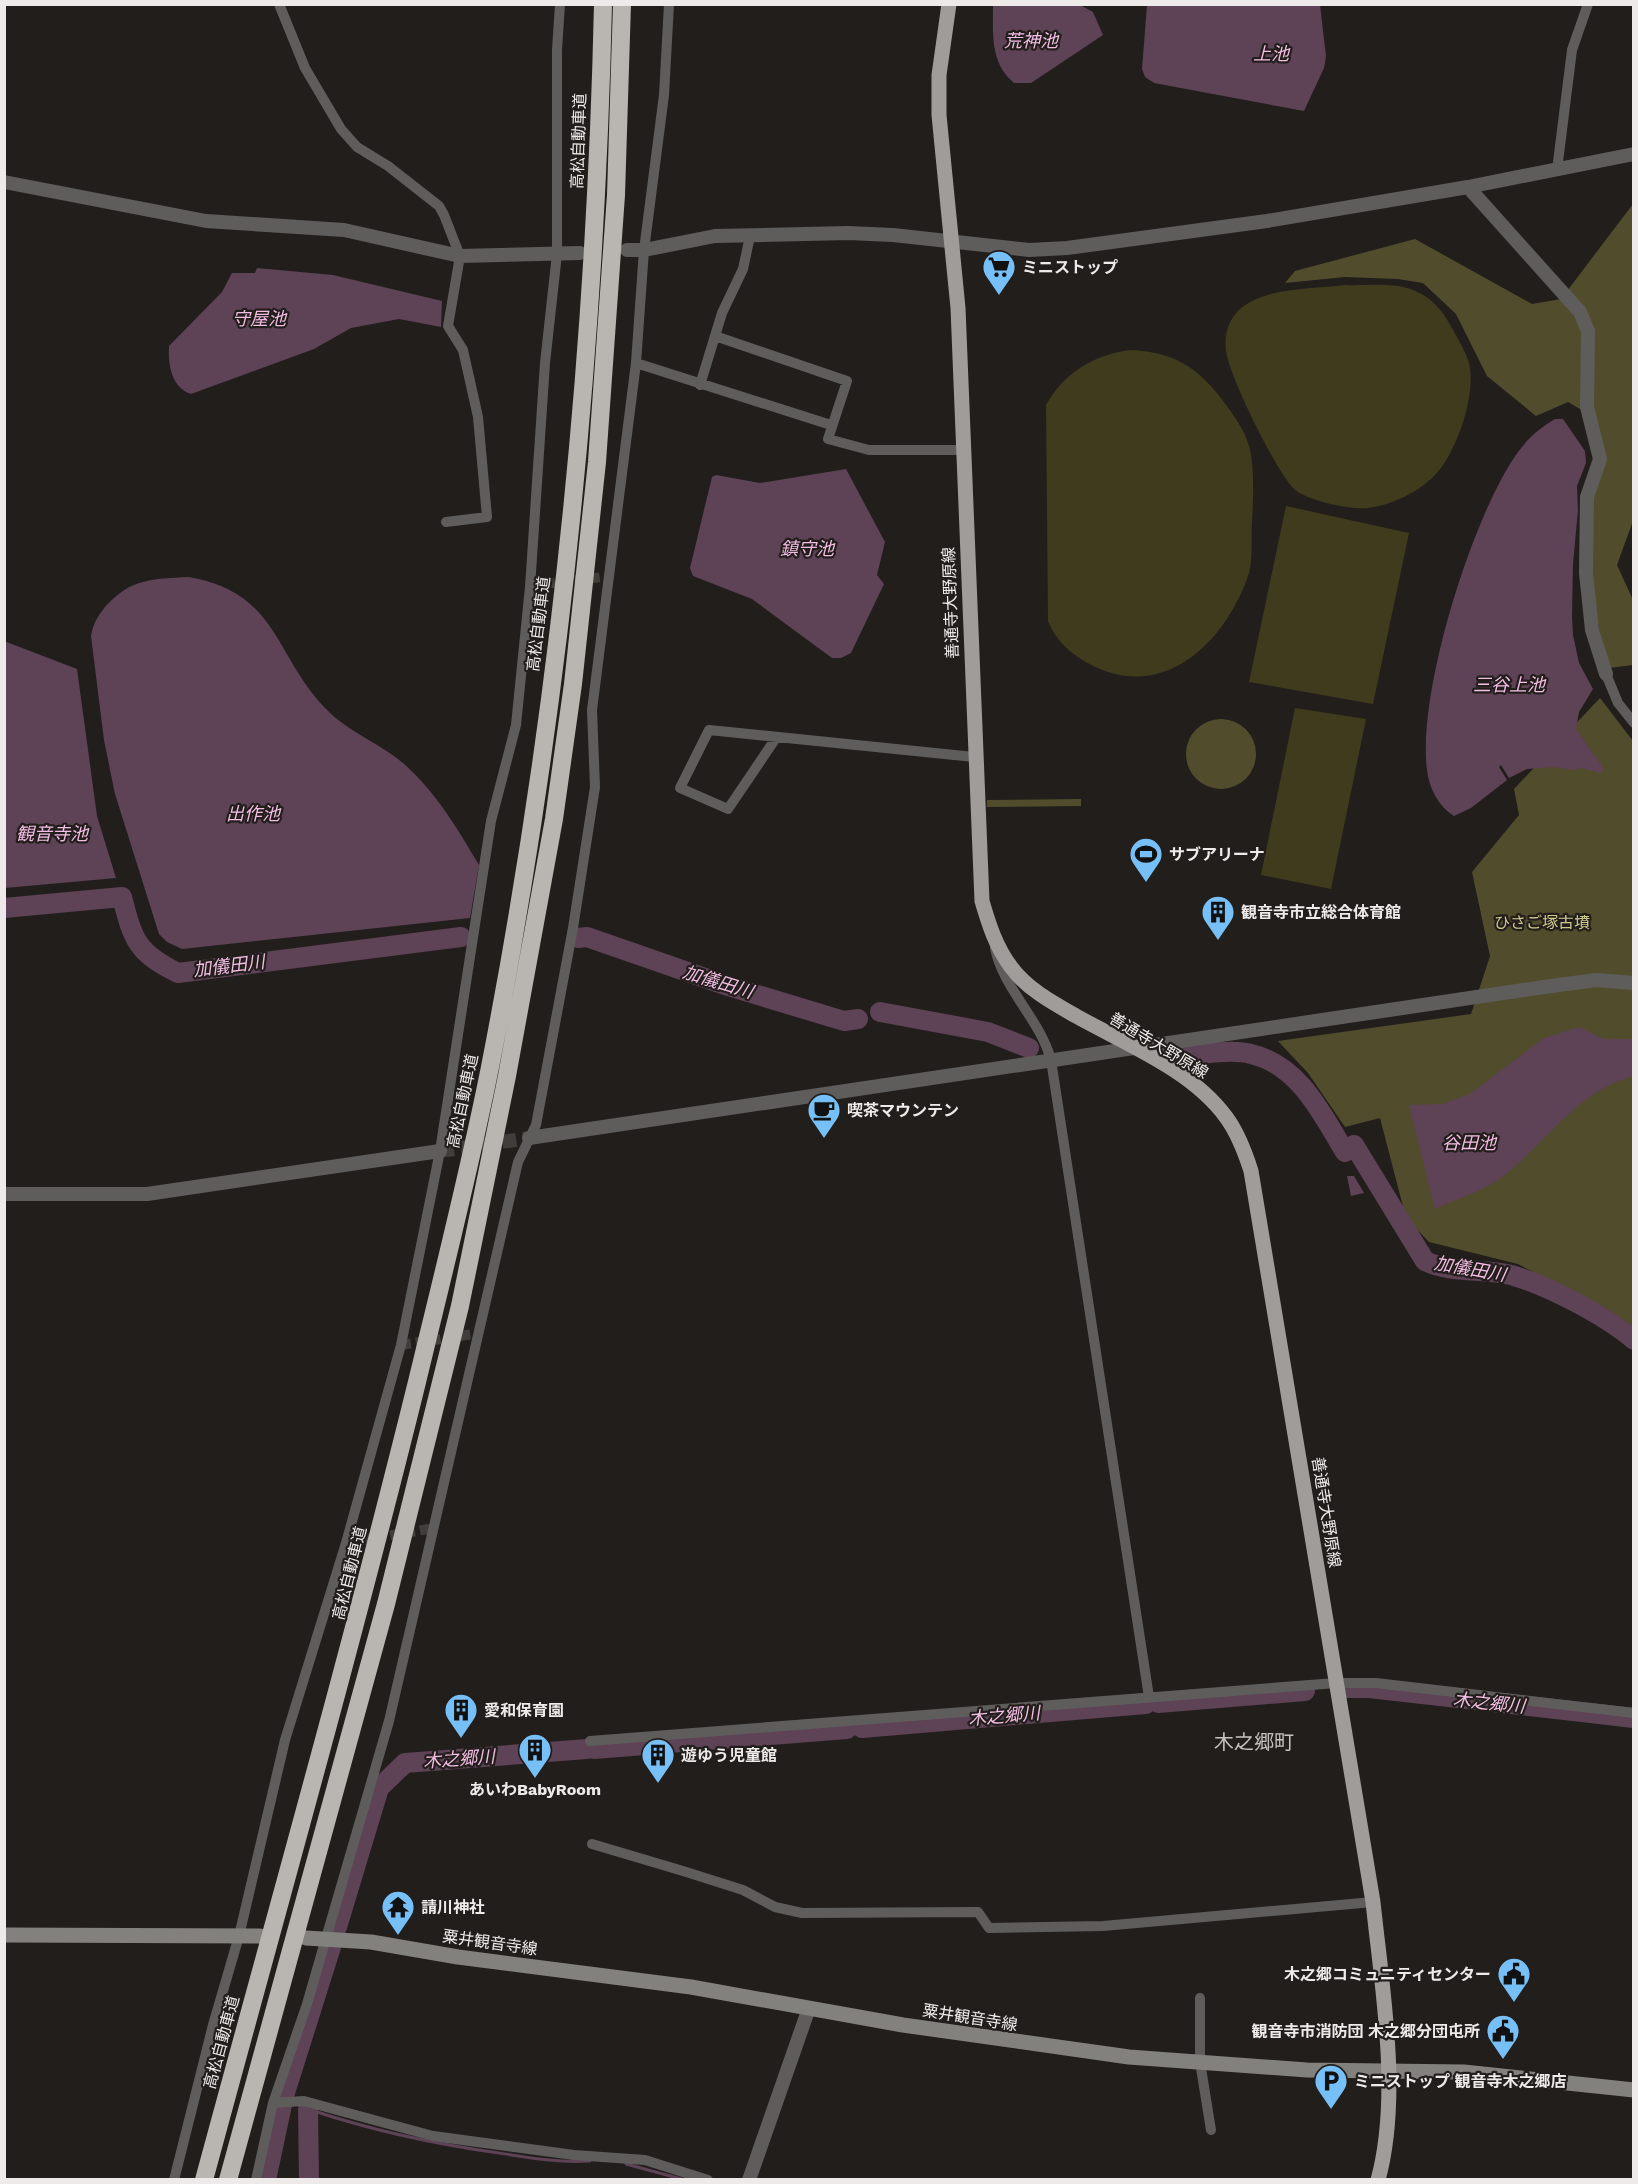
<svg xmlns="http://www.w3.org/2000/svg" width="1638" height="2184" font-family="'Work Sans','Noto Sans JP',sans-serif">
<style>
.green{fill:#3f3b1d}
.forest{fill:#514d2c}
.water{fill:#5e4256}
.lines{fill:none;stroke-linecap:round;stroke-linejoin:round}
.stream{stroke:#5e4256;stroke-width:3}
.river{stroke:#5e4256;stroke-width:20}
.minor-tunnel{stroke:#403d3b;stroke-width:10;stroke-dasharray:10 5;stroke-linecap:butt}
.tertiary-tunnel{stroke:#403d3b;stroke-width:14;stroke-dasharray:14 7;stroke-linecap:butt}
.minor{stroke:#5f5d5c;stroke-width:10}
.tertiary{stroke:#5f5d5c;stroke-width:14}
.secondary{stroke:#83817e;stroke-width:15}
.primary{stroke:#a09c99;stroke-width:15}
.motorway{stroke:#b9b5b1;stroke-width:18}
.labels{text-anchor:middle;stroke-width:4.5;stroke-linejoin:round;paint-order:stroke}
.street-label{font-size:16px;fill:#edeae9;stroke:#221e1c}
.poi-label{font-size:16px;font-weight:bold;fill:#edeae9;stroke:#221e1c;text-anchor:start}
.park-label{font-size:16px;fill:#cfc88b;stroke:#221e1c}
.water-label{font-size:18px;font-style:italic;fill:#f3bde4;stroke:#221e1c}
.quarter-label{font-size:20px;fill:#c6c0be;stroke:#221e1c}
</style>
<rect width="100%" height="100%" fill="#221e1c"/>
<!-- green -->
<path class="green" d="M 1345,285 C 1365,286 1393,282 1413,290 C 1432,297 1444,312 1453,330 C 1459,341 1466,352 1469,363 C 1477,394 1456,456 1433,477 C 1417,493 1391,505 1368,508 C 1351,510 1307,501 1294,489 C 1276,471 1229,376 1226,351 C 1224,335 1228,320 1240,309 C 1266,287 1312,289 1345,285 Z
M 1130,350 C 1177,352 1200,369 1227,406 C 1236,419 1245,431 1249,446 C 1255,466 1253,502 1252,523 C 1251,538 1253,559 1249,573 C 1230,632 1176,694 1108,672 C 1083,663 1058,647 1048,621 L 1046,405 C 1064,373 1093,355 1130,350 Z
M 1286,506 L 1409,533 L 1373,704 L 1249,682 Z
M 1295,708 L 1366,719 L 1331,889 L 1261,875 Z"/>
<!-- forest -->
<path class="forest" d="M 1633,204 L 1634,518 L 1617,565 L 1633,600 L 1633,665 L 1609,668 L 1599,629 L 1591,579 L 1592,503 L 1605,456 L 1590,415 L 1568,402 L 1536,416 L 1487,376 L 1456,314 L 1423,283 L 1398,279 L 1345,277 L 1285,283 L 1295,271 L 1415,239 L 1532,304 L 1561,299 Z
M 1600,698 L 1633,741 L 1633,1331 L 1621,1319 L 1518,1264 L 1429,1242 L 1406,1218 L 1380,1118 L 1345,1127 L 1308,1073 L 1278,1041 L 1471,1014 L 1490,956 L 1472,872 L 1519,815 L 1514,789 Z
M1186 754a35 35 0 1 1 70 0a35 35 0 1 1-70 0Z
M 1081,799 L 1081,806 L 987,807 L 987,800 Z"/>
<!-- water -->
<path class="water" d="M 993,5 L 1080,5 L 1093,12 L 1103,35 L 1031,83 L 1014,83 C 990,63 993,34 993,5 Z
M 1147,5 L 1320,5 L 1326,56 L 1324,68 L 1304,111 L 1154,83 L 1145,77 L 1142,69 Z
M 257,268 L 333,275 L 442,301 L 441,327 L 399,319 L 351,328 L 314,349 L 191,394 C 171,387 168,364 169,346 L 222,292 L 232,273 L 255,273 Z
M 1555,419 L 1563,419 L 1585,451 L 1586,463 L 1577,486 L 1578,510 L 1573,564 L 1572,616 L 1573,635 L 1579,663 L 1593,689 L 1579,712 L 1576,729 L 1604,769 L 1600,773 L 1582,768 L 1573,770 L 1553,767 L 1527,769 L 1509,778 L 1501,765 L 1499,767 L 1507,780 L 1471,808 L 1454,816 C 1438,806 1429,788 1427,770 C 1417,693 1472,516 1518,452 C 1529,437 1540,428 1555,419 Z
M 846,469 L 885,542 L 877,575 L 884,584 L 851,653 L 841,658 L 832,658 L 752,599 L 693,576 L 690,568 L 712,477 L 716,475 L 760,483 Z
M 189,577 C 278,593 273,653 325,708 C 348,732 378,742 403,763 C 436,792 457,828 479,865 L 470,918 L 182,949 L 167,942 L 159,934 L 115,794 L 104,740 L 91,636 C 93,624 97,617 105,607 C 131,578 152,579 189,577 Z
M 4,641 L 77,669 L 97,816 L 116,878 L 5,888 Z
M 1579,1027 L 1604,1039 L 1633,1039 L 1633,1076 C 1575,1093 1548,1141 1502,1177 C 1484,1191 1456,1199 1435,1209 L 1409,1105 L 1443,1104 L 1470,1094 L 1544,1038 Z
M 1347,1176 L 1354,1176 L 1364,1193 L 1351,1196 Z"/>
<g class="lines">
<!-- stream -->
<path class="stream" d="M 308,2109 C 370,2130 434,2144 499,2153 C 530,2158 559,2163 590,2161
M 626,2164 L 685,2180"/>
<!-- river -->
<path class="river" d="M 4,908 L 122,897 C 133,940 137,953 178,973 L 461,937
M 578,938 L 587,937 L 728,986 L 844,1021 L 858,1019
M 880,1012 L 988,1032 L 1029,1048
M 1168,1059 C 1191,1056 1229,1048 1251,1054 C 1299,1065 1322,1114 1345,1152
M 1354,1145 L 1425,1261 C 1451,1274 1483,1268 1511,1275 C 1547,1285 1606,1316 1634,1340
M 1345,1688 L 1369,1688 L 1634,1718
M 1158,1703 L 1305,1691
M 862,1728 L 1146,1704
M 594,1749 L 847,1729
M 337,1927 L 379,1788 L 405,1763 L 587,1749
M 284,2096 L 331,1947
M 308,2109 L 309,2180
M 266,2180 L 282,2105"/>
<!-- minor-tunnel -->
<path class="minor-tunnel" d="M 545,584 L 603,577
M 401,1345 L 480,1333
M 346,1543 L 434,1528"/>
<!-- tertiary-tunnel -->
<path class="tertiary-tunnel" d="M 440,1151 L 529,1138"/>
<!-- minor -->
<path class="minor" d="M 279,4 L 305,68 L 341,129 L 357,147 L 388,166 L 439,206 L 444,215 L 460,256 L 448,326 L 463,350 L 478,417 L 487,517 L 446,522
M 1557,170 L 1572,50 L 1588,4
M 715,336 L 847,381 L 828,439 L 869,450 L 963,450
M 636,363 L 831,425
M 700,385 L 722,313 L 743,269 L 750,236
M 530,587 L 545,584
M 1606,674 L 1618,703 L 1634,723
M 776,738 L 728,809 L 680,788 L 709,730 L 974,757
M 995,948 C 1003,989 1040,1019 1051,1060 L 1149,1697
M 590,1741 L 1336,1683 L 1376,1683 L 1634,1713
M 592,1844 L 683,1871 L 743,1890 L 775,1907 L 802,1913 L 978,1912 L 989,1928 L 1103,1926 L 1373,1902
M 1200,1998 L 1200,2062 L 1211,2130
M 273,2103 L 304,2101 L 433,2136 L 574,2155 L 645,2160 L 708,2180
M 174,2180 L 213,2025 L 239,1936 L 285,1740 L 346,1543 L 401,1345 L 440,1151 L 491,821 L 516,725 L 530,587 L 545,363 L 557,254 L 557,50 L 560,4
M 256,2180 L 273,2103 L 307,2004 L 389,1721 L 518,1162 L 536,1125 L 573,928 L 595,787 L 592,710 L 636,363 L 644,250 L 664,95 L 669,4"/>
<!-- tertiary -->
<path class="tertiary" d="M 4,182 L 206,221 L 344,230 L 460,256 L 580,253
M 1468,187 L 1580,312 L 1588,331 L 1587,407 L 1600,459 L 1587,497 L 1586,573 L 1592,630 L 1606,674
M 627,250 L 644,250 L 715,236 L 848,233 L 893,235 L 1029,250 L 1067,248 L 1267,221 L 1468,187 L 1634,154
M 529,1138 L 1544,987 L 1596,980 L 1634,983
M 4,1194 L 147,1194 L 440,1151
M 749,2180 L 809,2008"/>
<!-- secondary -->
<path class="secondary" d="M 4,1935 L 260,1936
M 306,1938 L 371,1942 L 458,1957 L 691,1987 L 903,2025 L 1129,2057 L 1307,2070 L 1464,2072 L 1634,2090"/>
<!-- primary -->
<path class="primary" d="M 949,4 L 939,75 L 939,115 L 958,308 L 982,901 C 989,925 996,947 1011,967 C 1027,989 1053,1003 1076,1016 C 1126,1044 1192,1070 1226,1117 C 1238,1133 1245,1152 1251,1171 L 1373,1902 C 1382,1988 1401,2096 1378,2180"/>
<!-- motorway -->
<path class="motorway" d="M 204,2180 C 276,1914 351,1649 417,1382 C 442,1278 469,1173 490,1067 C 558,718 595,361 603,4
M 228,2180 L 386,1604 L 460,1306 L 507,1076 L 554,819 L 573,684 L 597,462 L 616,195 L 622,4"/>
</g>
<!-- icons -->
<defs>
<symbol id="supermarket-pin" viewBox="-11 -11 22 30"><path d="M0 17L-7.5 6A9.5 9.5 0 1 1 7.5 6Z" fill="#76c0f7" stroke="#221e1c"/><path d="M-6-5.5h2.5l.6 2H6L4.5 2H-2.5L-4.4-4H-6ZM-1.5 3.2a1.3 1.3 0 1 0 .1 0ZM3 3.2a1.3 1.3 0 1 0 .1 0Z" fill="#111"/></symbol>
<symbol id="stadium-pin" viewBox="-11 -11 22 30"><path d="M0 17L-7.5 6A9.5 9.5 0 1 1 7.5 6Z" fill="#76c0f7" stroke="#221e1c"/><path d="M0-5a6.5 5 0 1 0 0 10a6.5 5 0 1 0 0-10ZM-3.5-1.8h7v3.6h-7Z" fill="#111"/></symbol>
<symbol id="building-pin" viewBox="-11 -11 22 30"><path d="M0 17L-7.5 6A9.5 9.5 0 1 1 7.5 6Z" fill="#76c0f7" stroke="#221e1c"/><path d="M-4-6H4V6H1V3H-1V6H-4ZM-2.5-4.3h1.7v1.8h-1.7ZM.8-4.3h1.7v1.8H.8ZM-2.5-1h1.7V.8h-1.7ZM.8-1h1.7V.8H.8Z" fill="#111"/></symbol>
<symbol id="cafe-pin" viewBox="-11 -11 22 30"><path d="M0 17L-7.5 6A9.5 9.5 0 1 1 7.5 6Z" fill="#76c0f7" stroke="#221e1c"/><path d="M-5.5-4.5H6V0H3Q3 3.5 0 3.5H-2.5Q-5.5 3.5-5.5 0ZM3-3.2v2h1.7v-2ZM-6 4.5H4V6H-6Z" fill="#111"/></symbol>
<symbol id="temple-pin" viewBox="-11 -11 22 30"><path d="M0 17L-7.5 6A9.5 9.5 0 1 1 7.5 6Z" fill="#76c0f7" stroke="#221e1c"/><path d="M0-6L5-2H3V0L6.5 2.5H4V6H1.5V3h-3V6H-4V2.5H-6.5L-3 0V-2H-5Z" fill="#111"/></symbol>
<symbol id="civic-pin" viewBox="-11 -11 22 30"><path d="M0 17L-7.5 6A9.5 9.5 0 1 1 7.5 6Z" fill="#76c0f7" stroke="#221e1c"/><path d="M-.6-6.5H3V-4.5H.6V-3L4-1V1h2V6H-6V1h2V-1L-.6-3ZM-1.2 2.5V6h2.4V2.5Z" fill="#111"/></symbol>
<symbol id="parking-pin" viewBox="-11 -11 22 30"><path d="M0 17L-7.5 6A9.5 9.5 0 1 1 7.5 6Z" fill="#76c0f7" stroke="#221e1c"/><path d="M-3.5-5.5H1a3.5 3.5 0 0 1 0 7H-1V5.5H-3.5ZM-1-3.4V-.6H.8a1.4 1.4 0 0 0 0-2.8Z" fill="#111"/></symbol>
</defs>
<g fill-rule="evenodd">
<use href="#supermarket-pin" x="980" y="248" width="38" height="52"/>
<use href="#stadium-pin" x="1127" y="835" width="38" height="52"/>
<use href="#building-pin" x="1199" y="893" width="38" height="52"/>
<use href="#cafe-pin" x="805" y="1091" width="38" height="52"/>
<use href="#building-pin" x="442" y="1691" width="38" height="52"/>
<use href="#building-pin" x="516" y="1731" width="38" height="52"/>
<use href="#building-pin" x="639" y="1736" width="38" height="52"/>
<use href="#temple-pin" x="379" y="1888" width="38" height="52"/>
<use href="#civic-pin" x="1495" y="1955" width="38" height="52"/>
<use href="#civic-pin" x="1484" y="2012" width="38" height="52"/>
<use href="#parking-pin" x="1312" y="2062" width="38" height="52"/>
</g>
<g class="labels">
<!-- street labels -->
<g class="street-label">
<text transform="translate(578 141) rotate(-88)" y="6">高松自動車道</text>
<text transform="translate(950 603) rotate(-92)" y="6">善通寺大野原線</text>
<text transform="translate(538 624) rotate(-83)" y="6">高松自動車道</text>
<text transform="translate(1159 1045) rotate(31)" y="6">善通寺大野原線</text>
<text transform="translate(462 1101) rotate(-78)" y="6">高松自動車道</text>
<text transform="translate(1327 1512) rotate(81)" y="6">善通寺大野原線</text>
<text transform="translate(349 1573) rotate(-76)" y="6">高松自動車道</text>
<text transform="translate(490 1942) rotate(8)" y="6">粟井観音寺線</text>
<text transform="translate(970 2017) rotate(9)" y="6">粟井観音寺線</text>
<text transform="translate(221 2042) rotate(-75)" y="6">高松自動車道</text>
</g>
<!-- poi labels -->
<g class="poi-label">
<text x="1022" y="273">ミニストップ</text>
<text x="1169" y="860">サブアリーナ</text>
<text x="1241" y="918">観音寺市立総合体育館</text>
<text x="847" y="1116">喫茶マウンテン</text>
<text x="484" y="1716">愛和保育園</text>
<text x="681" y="1761">遊ゆう児童館</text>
<text x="535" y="1795" text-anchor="middle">あいわBabyRoom</text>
<text x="421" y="1913">請川神社</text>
<text x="1491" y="1980" text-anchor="end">木之郷コミュニティセンター</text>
<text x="1480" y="2037" text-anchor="end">観音寺市消防団 木之郷分団屯所</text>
<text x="1354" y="2087">ミニストップ 観音寺木之郷店</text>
</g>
<!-- park labels -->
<g class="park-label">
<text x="1542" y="928">ひさご塚古墳</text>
</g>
<!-- water labels -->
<g class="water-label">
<text x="1031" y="47">荒神池</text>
<text x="1271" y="60">上池</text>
<text x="259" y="325">守屋池</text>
<text x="807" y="555">鎮守池</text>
<text x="1509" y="691">三谷上池</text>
<text x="253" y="820">出作池</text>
<text x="52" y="840">観音寺池</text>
<text transform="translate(229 966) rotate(-7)" y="6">加儀田川</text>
<text transform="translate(718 982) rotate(17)" y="6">加儀田川</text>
<text x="1469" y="1149">谷田池</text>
<text transform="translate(1470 1269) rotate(10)" y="6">加儀田川</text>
<text transform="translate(1489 1703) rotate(6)" y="6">木之郷川</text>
<text transform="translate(1004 1716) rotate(-5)" y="6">木之郷川</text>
<text transform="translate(459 1759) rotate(-4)" y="6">木之郷川</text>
</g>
<!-- quarter labels -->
<g class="quarter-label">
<text x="1254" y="1749">木之郷町</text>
</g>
</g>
<!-- border -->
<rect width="1638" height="2184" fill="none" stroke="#edeae9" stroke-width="12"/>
</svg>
